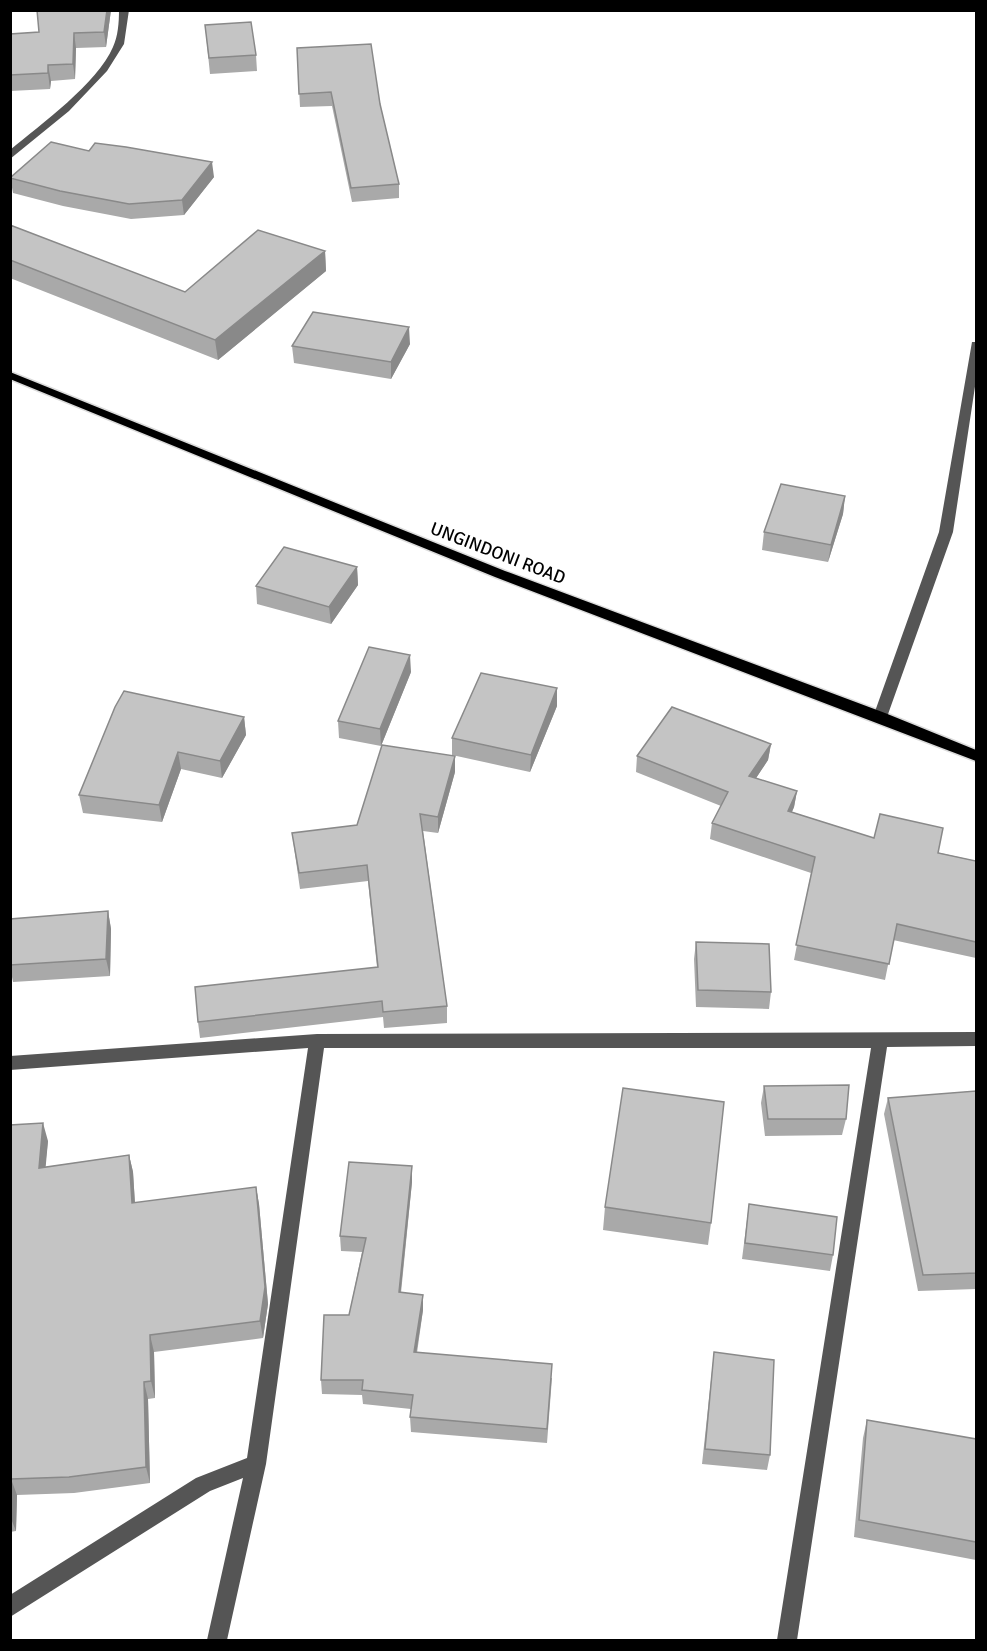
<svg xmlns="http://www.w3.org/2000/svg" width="987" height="1651" font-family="Signika,sans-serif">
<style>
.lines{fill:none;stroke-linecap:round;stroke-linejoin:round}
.major-casing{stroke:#dbdbdb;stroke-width:3}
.minor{fill:#555;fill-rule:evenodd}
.major{fill:#000;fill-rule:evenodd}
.wall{fill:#a9a9a9}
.shaded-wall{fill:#898989}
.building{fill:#c4c4c4;stroke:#898989;stroke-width:1.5}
.labels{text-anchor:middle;stroke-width:4.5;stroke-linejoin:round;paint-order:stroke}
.street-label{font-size:18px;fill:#000;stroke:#fff}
</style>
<rect width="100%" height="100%" fill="#fff"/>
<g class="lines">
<defs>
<path id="major" d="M 10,372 L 505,571 L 885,713 L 976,750 L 976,761 L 495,577 L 10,379 Z"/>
</defs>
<!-- major casing -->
<use href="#major" class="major-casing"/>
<!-- minor -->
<path class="minor" d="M 119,10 L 129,10 L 124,44 L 107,71 L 69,111 L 10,159 L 10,150 C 41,124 97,84 113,47 C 118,36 119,23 119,10 Z
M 972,342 L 976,342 L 976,380 L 953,532 L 887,717 L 880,722 L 873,717 L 939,532 Z
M 976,1032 L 976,1046 L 887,1047 L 797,1640 L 777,1640 L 871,1048 L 324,1048 L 266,1464 L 227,1640 L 207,1640 L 243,1478 L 210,1491 L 10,1617 L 10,1595 L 196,1478 L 247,1458 L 308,1048 L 10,1070 L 10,1056 L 317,1034 Z"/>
<!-- major -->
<use href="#major" class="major"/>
</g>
<!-- wall -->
<path class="wall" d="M 111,10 L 106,47 L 76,48 L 75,79 L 51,81 L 50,89 L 10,91 L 10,34 L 39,32 Z
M 205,25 L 256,55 L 257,71 L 210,74 Z
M 297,48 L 380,104 L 399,184 L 399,198 L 352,202 L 332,106 L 300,107 Z
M 89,151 L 214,177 L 184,215 L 131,219 L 63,206 L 13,193 L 10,177 Z
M 10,225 L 185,292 L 325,251 L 326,271 L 218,360 L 10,278 Z
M 410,344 L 391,379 L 294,363 L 292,346 Z
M 845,496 L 843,514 L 828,562 L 762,550 L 764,532 Z
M 357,567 L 358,585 L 331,624 L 257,604 L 256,586 Z
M 411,672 L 381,746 L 339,738 L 338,721 Z
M 557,688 L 557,706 L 530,772 L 452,755 L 452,738 Z
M 244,717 L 246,735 L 222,778 L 181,769 L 162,822 L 83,813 L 79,795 Z
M 771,744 L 768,760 L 756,778 L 797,791 L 794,807 L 792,812 L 874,838 L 976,861 L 976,958 L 893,940 L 885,980 L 794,960 L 811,873 L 710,839 L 712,823 L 721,806 L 636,772 L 637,756 Z
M 455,772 L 438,833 L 423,831 L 447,1006 L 447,1023 L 384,1028 L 383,1017 L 200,1038 L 198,1022 L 377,967 L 368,881 L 300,889 L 292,833 L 357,825 Z
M 108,911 L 111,929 L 110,976 L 13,982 L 12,977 L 10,977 L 10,919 Z
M 696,942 L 771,992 L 769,1009 L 696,1007 L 694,959 Z
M 764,1086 L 846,1119 L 842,1135 L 765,1136 L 761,1103 Z
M 976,1091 L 976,1289 L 918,1291 L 884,1114 L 888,1098 Z
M 10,1125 L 48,1141 L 45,1167 L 129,1155 L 133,1172 L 135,1203 L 256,1187 L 259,1204 L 268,1304 L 263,1338 L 154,1352 L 155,1398 L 148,1399 L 150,1483 L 74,1493 L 17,1495 L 16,1531 L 10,1532 Z
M 412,1166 L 412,1182 L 401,1293 L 423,1295 L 423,1310 L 417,1353 L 552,1378 L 547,1443 L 411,1432 L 410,1417 L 411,1409 L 363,1404 L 362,1395 L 322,1394 L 321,1380 L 349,1315 L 362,1252 L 341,1251 L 340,1236 Z
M 749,1204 L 833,1255 L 830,1271 L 742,1259 Z
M 605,1207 L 711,1223 L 708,1245 L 603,1230 Z
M 714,1352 L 770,1455 L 767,1470 L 702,1464 Z
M 867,1420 L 976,1439 L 976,1560 L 854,1537 L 863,1438 Z"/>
<!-- shaded-wall -->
<path class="shaded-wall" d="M 107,10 L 111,10 L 106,47 L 104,32 Z
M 74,33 L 76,48 L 75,79 L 73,64 Z
M 48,65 L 51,81 L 50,89 L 48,73 Z
M 212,162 L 214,177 L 184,215 L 182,200 Z
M 325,251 L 326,271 L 218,360 L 215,340 Z
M 409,327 L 410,344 L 391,379 L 391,362 Z
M 845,496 L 843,514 L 828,562 L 831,545 Z
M 357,567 L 358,585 L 331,624 L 329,607 Z
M 410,655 L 411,672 L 381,746 L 380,729 Z
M 557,688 L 557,706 L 530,772 L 531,755 Z
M 244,717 L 246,735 L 222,778 L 220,761 Z
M 771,744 L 768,760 L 747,792 L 749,776 Z
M 178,752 L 181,769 L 162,822 L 159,805 Z
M 455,756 L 455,772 L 438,833 L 438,817 Z
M 797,791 L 794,807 L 785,827 L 788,811 Z
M 108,911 L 111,929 L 110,976 L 106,959 Z
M 43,1123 L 48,1141 L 44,1185 L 39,1168 Z
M 129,1155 L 133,1172 L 136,1221 L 132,1203 Z
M 412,1166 L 412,1182 L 399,1307 L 399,1292 Z
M 256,1187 L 259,1204 L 268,1304 L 263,1338 L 260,1321 Z
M 423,1295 L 423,1310 L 414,1367 L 414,1352 Z
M 150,1335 L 154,1352 L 155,1398 L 151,1381 Z
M 144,1382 L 148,1399 L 150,1483 L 146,1467 Z
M 11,1479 L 17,1495 L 16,1531 L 10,1516 Z"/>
<!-- building -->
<path class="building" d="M 37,10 L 107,10 L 104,32 L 74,33 L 73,64 L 48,65 L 48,73 L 10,75 L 10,34 L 39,32 Z
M 251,22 L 256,55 L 209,58 L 205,25 Z
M 371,44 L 380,104 L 399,184 L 351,188 L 331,92 L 299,94 L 297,48 Z
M 51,142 L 89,151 L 95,143 L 126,147 L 212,162 L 182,200 L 129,204 L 60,191 L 10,178 Z
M 10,225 L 185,292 L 258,230 L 325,251 L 215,340 L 10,260 Z
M 313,312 L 409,327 L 391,362 L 292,346 Z
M 781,484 L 845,496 L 831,545 L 764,532 Z
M 284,547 L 357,567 L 329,607 L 256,586 Z
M 369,647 L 410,655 L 380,729 L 338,721 Z
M 481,673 L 557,688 L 531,755 L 452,738 Z
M 124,691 L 244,717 L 220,761 L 178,752 L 159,805 L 79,795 L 115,707 Z
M 672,707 L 771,744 L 749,776 L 797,791 L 788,811 L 874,838 L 880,814 L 943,828 L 938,853 L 976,861 L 976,942 L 897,924 L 889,964 L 796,945 L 815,857 L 712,823 L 728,792 L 637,756 Z
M 382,745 L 455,756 L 438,817 L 420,814 L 447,1006 L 383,1012 L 382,1001 L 198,1022 L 195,987 L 378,967 L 367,865 L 299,873 L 292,833 L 357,825 Z
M 108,911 L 106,959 L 10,965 L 10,919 Z
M 696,942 L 769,944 L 771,992 L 698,990 Z
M 849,1085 L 846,1119 L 768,1119 L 764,1086 Z
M 623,1088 L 724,1102 L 711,1223 L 605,1207 Z
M 976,1091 L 976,1273 L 923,1275 L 888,1098 Z
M 43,1123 L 39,1168 L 129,1155 L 132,1203 L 256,1187 L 265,1287 L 260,1321 L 150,1335 L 151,1381 L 144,1382 L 146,1467 L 69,1477 L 11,1479 L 10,1506 L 10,1125 Z
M 349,1162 L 412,1166 L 399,1292 L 423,1295 L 414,1352 L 552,1364 L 547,1429 L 410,1417 L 413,1395 L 362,1390 L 363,1380 L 321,1380 L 324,1315 L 349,1315 L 366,1238 L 340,1236 Z
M 749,1204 L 837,1217 L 833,1255 L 745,1243 Z
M 714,1352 L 774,1360 L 770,1455 L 705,1449 Z
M 867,1420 L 976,1439 L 976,1542 L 859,1520 Z"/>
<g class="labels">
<!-- street labels -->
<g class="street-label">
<text transform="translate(498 553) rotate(21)" y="6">UNGINDONI ROAD</text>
</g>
</g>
<!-- border -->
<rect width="987" height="1651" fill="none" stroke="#000000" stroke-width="24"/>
</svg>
